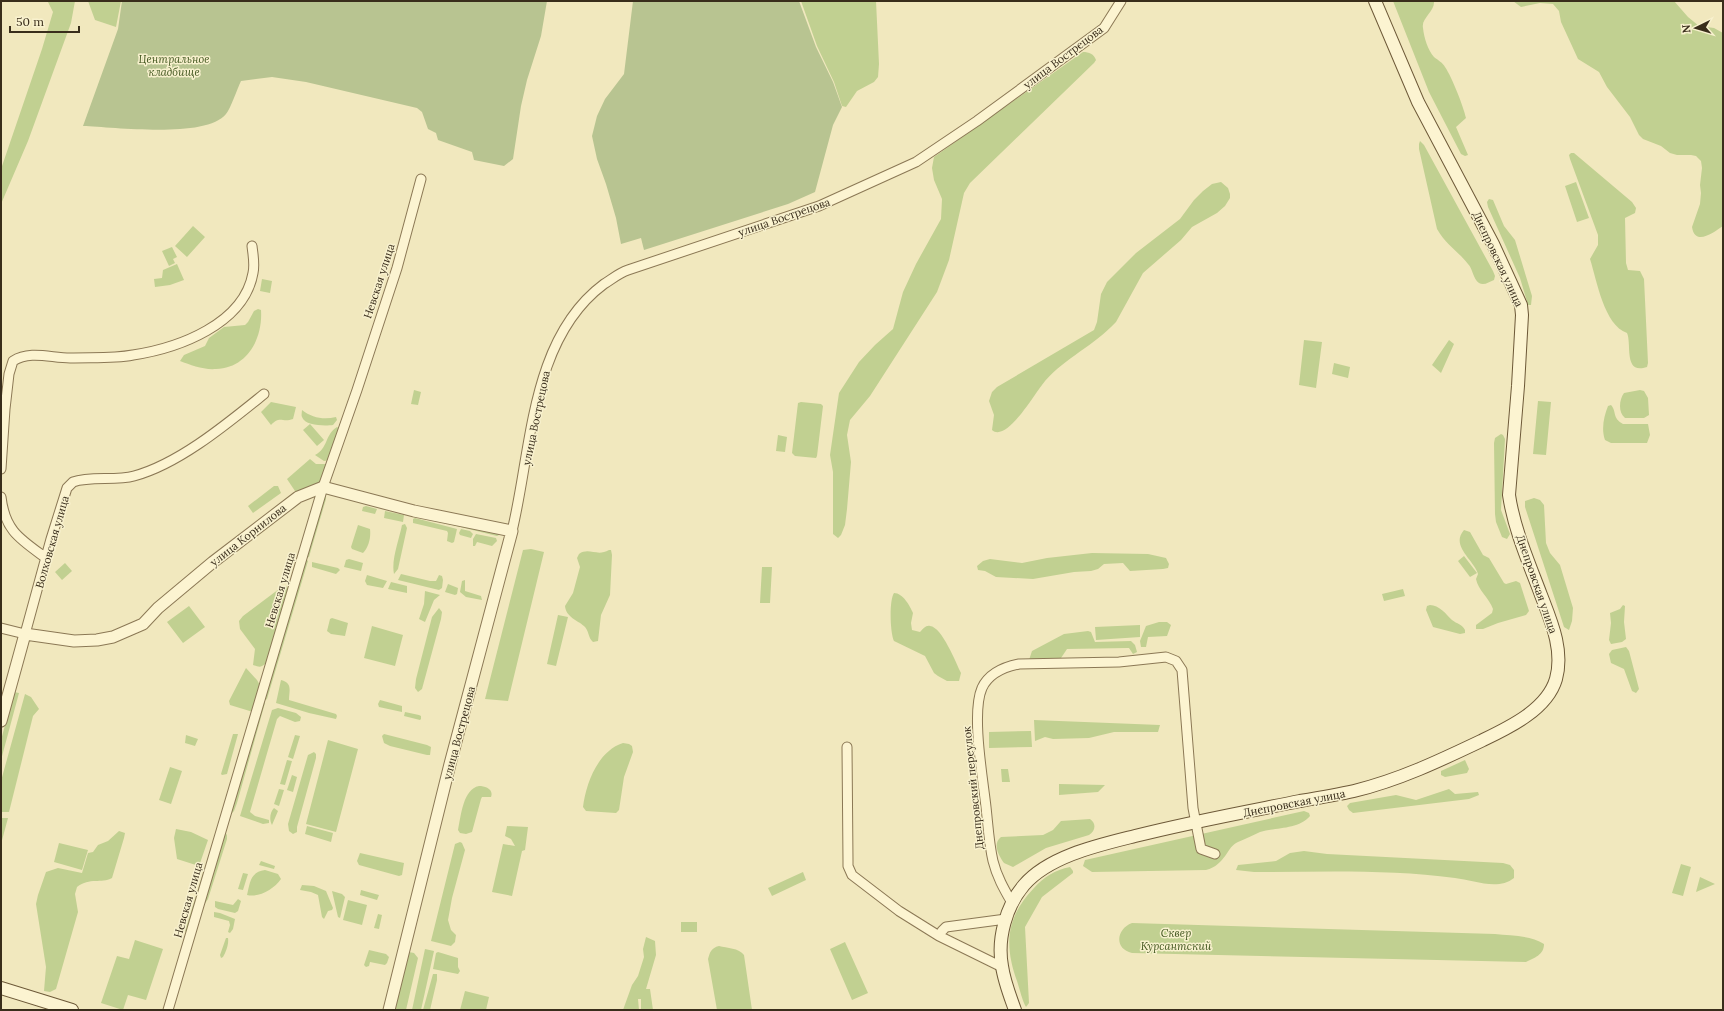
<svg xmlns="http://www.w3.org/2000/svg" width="1724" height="1011" font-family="Lora,serif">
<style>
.green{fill:#c1d091}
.cemetery{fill:#b8c491}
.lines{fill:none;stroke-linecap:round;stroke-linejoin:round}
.minor-casing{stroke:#8b7855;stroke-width:11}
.tertiary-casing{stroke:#8b7855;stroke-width:13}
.secondary-casing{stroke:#6d5938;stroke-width:14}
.minor{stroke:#fcf4d1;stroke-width:9}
.tertiary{stroke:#fcf4d1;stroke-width:11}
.secondary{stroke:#fcf4d1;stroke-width:12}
.labels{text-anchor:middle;stroke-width:3;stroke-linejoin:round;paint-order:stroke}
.street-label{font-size:11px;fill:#392d1b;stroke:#f8f1ce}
.park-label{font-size:11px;font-style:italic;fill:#435720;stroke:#f8f1ce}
</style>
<rect width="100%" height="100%" fill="#f1e8be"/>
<!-- green -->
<path class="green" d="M 45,1 L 75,1 L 71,23 L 28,141 L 1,204 L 1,169 L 42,49 L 53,12 L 48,2 Z
M 88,1 L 121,1 L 116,27 L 95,20 Z
M 801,1 L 876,1 L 879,64 L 878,77 L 874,82 L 857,91 L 846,107 L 842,106 L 834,82 L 817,46 Z
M 1393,1 L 1434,1 C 1435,12 1421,18 1423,28 C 1424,38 1428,50 1434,57 C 1438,60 1443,63 1445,67 C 1452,77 1464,108 1466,118 L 1456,127 L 1468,155 L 1465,156 L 1461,154 L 1429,92 Z
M 1513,1 L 1674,1 L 1688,17 L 1699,26 L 1714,28 L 1723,33 L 1723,226 C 1714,232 1695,247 1692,227 L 1700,204 L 1701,193 L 1700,185 L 1702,168 L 1701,161 L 1696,156 L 1691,155 L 1677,155 L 1670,153 L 1661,146 L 1643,139 L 1639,135 L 1630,117 L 1607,87 L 1599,72 L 1578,59 L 1561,22 L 1559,11 L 1553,4 L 1540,3 L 1521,7 Z
M 1083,52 C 1089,52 1094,54 1096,60 L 1094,63 L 970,183 L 964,193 L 949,260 L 937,292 L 870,396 L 850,420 L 847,435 L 851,462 L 847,509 L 845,525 L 841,535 L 838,538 L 833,534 L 833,472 L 830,455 L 839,393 L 859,362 L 875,345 L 893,329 L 903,292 L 916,264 L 941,219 L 942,199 L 934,180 L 932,168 L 934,157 Z
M 1420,141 L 1424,145 L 1493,271 L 1495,276 L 1494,280 C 1489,282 1484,286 1479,283 C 1473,279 1473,269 1468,264 C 1458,251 1446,245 1437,229 L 1419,149 L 1419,144 Z
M 1571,153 L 1574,153 L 1632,202 L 1636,208 L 1635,213 L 1625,218 L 1626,263 L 1628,270 L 1640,271 L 1644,279 L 1648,363 L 1647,367 C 1623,375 1632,344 1627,333 C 1604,325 1597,281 1590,259 L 1598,245 L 1598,235 L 1570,159 L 1569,155 Z
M 1221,182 L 1228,188 L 1230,194 L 1230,198 L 1225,206 L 1217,213 L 1192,227 L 1181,240 L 1143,273 L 1116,322 L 1111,327 C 1090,348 1060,361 1042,385 C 1034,395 1006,443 992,430 L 994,415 L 989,401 L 992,392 L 997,387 L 1094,330 L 1097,322 L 1101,294 L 1107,282 L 1136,253 L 1180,219 L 1194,200 L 1203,191 L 1212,184 Z
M 1576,182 L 1589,218 L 1577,222 L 1565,186 Z
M 1489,199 L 1493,200 L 1504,226 L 1515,240 L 1532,296 L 1531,305 L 1528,305 L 1520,278 L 1488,207 L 1487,202 Z
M 193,226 L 205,237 L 187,257 L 175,246 Z
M 172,247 L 177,257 L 173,259 L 175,263 L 169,266 L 162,251 Z
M 177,264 L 184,280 L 170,285 L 155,287 L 154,279 L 162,278 L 163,270 Z
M 262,279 L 272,281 L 270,293 L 260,291 Z
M 258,309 L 261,310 C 263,339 247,368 216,369 C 203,370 191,365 180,361 L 184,355 L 205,346 L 209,338 L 224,327 L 245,325 L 248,322 L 254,311 Z
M 1304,340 L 1322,342 L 1316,388 L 1299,385 Z
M 1449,340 L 1454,344 L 1441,373 L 1432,365 Z
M 1334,363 L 1350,367 L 1348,378 L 1332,374 Z
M 414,390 L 421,392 L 418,405 L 411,404 Z
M 1640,390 L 1644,391 L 1648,398 L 1649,415 L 1644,418 L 1625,418 C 1618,412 1619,400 1624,393 Z
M 1538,401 L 1551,402 L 1546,455 L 1533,454 Z
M 271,402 L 296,407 L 293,419 C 282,423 280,415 271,425 L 261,412 Z
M 801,402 L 821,404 L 823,406 L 817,456 L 816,458 L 795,456 L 792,453 L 798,403 Z
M 1611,405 C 1617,412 1612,418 1623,424 L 1648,424 L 1650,435 L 1647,443 L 1611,443 L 1605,440 C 1601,429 1604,416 1608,406 Z
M 302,410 C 312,418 324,420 336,417 L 337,420 L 333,425 C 325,426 305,426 302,417 C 301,415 302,412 302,410 Z
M 310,424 L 324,440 L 317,446 L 303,430 Z
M 337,427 L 340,429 L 330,460 L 324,461 L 315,455 C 328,449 325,434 337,427 Z
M 1501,434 L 1503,435 L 1505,439 L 1501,510 L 1510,534 L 1507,539 L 1502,537 L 1496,522 L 1495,514 L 1494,443 L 1495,438 Z
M 778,435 L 787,437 L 785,452 L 776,451 Z
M 310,459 L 316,464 L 326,464 L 322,486 L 297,494 L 287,479 Z
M 274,486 L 278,486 L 281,493 L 253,513 L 248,506 Z
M 324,494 L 326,495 L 326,499 L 311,550 L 309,557 L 306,558 Z
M 1534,498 L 1540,500 L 1544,505 L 1546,543 L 1550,553 L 1560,565 L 1573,608 L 1572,621 L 1569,630 L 1564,627 L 1525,507 L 1525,501 Z
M 366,506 L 377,509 L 375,514 L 362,511 L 363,507 Z
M 385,511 L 404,515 L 403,522 L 384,518 Z
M 415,518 L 457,529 L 454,542 L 452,543 L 447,541 L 448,533 L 447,531 L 413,523 L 413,519 Z
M 436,521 L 502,532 L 501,534 L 497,536 Z
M 405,524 L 407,528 L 398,569 L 394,574 C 391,560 399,540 402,525 Z
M 358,525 L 370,529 C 371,537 369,547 363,553 L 352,549 L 351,547 Z
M 461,529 L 470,531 L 473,534 L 471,538 L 460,535 L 459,533 Z
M 1464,530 L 1470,532 L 1483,555 L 1489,558 L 1504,583 L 1506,584 L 1516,581 L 1520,583 L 1529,611 L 1526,615 L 1498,623 L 1483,629 L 1476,629 L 1476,625 L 1492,613 L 1493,609 C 1489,598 1478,590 1476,579 L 1478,574 C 1474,560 1450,546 1464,530 Z
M 476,534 L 496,538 L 497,541 L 492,546 L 477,542 L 475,546 L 473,546 L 473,539 Z
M 531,549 L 544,552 L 508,701 L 485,699 L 523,550 Z
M 609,550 L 611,550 L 612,555 L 610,595 L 601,615 L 598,641 L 593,642 C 588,638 589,630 584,626 C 577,620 566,617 565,606 L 573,593 L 580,567 L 577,558 L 579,554 C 589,547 597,557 609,550 Z
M 1092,553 L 1148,554 L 1166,558 L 1169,564 L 1168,568 L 1163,569 L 1130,571 L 1123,563 L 1104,564 L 1098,569 L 1091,571 L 1074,572 L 1033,579 L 996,577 L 985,571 L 978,570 L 977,566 L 983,561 L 990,559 L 1022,563 L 1047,558 Z
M 1464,556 L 1477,573 L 1470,577 L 1458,561 Z
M 306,559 L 308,561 L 267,699 L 264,701 Z
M 349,559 L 363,563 L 361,571 L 344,567 L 346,560 Z
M 312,562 L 338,568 L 340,570 L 336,574 L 312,567 Z
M 65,563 L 72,571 L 62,580 L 55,572 Z
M 762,567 L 772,567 L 770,603 L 760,603 Z
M 401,574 L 430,581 L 436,581 L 439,575 L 442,576 L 443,580 L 442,588 L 439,590 L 398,580 Z
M 367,575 L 387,581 L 383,588 L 367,585 L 365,581 Z
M 465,580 L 465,591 L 481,596 L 482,600 L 466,597 L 460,592 L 462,581 Z
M 391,582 L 407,586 L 407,593 L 388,589 Z
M 448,584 L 458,588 L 457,594 L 455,595 L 445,592 Z
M 283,586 L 286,586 L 288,588 L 289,592 L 266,663 C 261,668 259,667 253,665 L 255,649 L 240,629 L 239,621 L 243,616 Z
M 1403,589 L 1405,596 L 1384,601 L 1382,594 Z
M 425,591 L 440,595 L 434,600 L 425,622 L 419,619 L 424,604 Z
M 894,593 C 903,593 910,606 913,613 L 911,623 L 912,630 L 920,632 C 923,629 926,625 930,626 C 942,627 956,663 961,673 L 959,681 L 947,681 L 938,676 L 934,673 L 925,656 L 894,641 C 890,633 889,600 894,593 Z
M 1430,605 C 1439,605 1446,614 1452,620 C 1457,624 1462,624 1465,630 L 1465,633 L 1460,634 L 1433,627 L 1426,610 L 1427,606 Z
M 1623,605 L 1625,606 L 1624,622 L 1626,639 L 1622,642 L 1611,644 L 1609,640 L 1611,623 L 1610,613 L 1620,609 Z
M 189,606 L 205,627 L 183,643 L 167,622 Z
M 439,608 L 442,612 L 441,619 L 422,689 L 418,692 L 415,688 L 416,679 L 432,617 Z
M 558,615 L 568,617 L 556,666 L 547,664 Z
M 332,618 L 348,623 L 345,636 L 331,634 L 327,631 L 330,619 Z
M 1159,622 L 1167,622 L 1171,625 L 1167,636 L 1148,637 L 1146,647 L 1141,647 L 1140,641 L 1146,626 Z
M 1140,625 L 1140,637 L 1096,640 L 1095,627 Z
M 372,626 L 403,635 L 395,666 L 364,658 Z
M 1088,631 L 1091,632 L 1095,642 L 1131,641 L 1135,645 L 1137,652 L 1133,654 L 1129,648 L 1127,648 L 1067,649 L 1061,658 L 1029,660 L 1032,651 L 1064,634 Z
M 1626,647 L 1629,651 L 1639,689 L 1636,693 L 1632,691 L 1624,669 L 1611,663 L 1609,654 L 1612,650 Z
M 246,668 L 257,680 L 261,687 L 253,712 L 230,705 L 229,701 Z
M 281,680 C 293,683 289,691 289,700 L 336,714 L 337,716 L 336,719 L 309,713 L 276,703 Z
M 14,692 L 19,693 L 1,760 L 1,740 Z
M 25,694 L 31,697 L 39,709 L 33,716 L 9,812 L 1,812 L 1,781 Z
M 380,700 L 402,706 L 402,712 L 379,707 L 378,704 Z
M 261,702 L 265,703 L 237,803 L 234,811 L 231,814 Z
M 278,708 L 296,713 L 301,717 L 300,721 L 295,722 L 280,716 L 277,719 L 250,812 L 255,816 L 269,820 L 269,823 L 263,824 L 240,816 L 272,710 Z
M 405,712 L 419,715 L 421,716 L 421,719 L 420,720 L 404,716 Z
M 1034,720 L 1160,725 L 1158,732 L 1114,732 L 1089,738 L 1053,739 L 1045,737 L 1035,741 Z
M 1031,731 L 1032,747 L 989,748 L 989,732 Z
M 233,734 L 238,734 L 227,774 L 222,775 L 221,774 Z
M 384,734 L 427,745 L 431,747 L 430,755 L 427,755 L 390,746 L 384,743 L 382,736 Z
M 186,735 L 198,739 L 195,746 L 185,743 Z
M 295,735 L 300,736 L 293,759 L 288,757 Z
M 328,740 L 358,749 L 336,832 L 306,824 Z
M 623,743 L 629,744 L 632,746 L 633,752 L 624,777 L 619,810 L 616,813 L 586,811 L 583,807 C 586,783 598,751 623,743 Z
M 314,752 L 316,754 L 316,758 L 297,827 L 297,832 L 293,834 L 289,831 L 288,824 L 308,755 Z
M 287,760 L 292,761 L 285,785 L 280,784 Z
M 1465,760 L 1469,769 L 1467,773 L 1445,777 L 1441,775 L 1441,771 Z
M 170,767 L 182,771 L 171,804 L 159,800 Z
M 1001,769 L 1008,769 L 1010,782 L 1002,782 Z
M 292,775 L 297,777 L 293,792 L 287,790 Z
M 1059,784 L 1105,785 L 1098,792 L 1059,795 Z
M 479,786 C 485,786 494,789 491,797 L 482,797 L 481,799 L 472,832 L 466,834 L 460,833 L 458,830 C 461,816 463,789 479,786 Z
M 279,789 L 284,790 L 279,806 L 274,804 Z
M 1449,789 L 1455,794 L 1478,792 L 1479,795 L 1469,799 L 1353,813 L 1349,810 L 1347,806 L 1350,803 L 1396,795 L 1416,800 Z
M 274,808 L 278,811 L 272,825 C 269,820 270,812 274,808 Z
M 1304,811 L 1309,813 L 1310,816 C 1298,830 1276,827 1260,832 C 1253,835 1246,839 1238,842 C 1227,846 1226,865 1206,870 L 1092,872 L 1083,866 L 1085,860 Z
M 1,818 L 8,818 L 1,844 Z
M 1090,819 C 1097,824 1095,831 1089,835 L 1046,848 L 1013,867 L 1004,863 C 999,856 992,844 1001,837 L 1043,835 L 1053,830 L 1061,821 Z
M 307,826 L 333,833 L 331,842 L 305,834 Z
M 507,826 L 528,827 L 525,850 L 522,851 L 512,896 L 492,892 L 503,844 L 515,846 L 511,839 L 505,836 Z
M 176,829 L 191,832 L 208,840 L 199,866 L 177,859 L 174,838 Z
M 119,831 L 125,833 L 124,838 L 112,878 C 101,884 90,877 77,887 L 75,894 L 78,912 L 56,989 L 50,992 L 44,991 L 46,967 L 36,904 L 38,895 L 46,872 L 58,868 L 82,873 L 88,853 L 93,852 L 98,845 L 108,841 Z
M 224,831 L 227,835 L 227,839 L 208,899 L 204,905 Z
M 460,842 L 462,843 L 465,850 L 452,898 L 448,920 L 451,930 L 456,935 L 455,942 L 451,946 L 431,941 L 455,844 Z
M 59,843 L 88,850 L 82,870 L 54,862 Z
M 1304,851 L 1327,854 L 1503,863 L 1510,865 L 1514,870 L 1514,878 C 1498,891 1473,880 1455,878 C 1389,869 1320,872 1254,872 L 1236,870 L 1238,865 L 1276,861 L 1290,853 Z
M 360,853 L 404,863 L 402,875 L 399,876 L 359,865 L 357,861 Z
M 261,861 L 275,866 L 274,869 L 259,865 Z
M 1681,864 L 1691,867 L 1683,896 L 1672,893 Z
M 1070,867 L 1073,871 L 1073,873 L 1042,897 L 1025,927 L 1029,1003 L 1026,1007 C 1022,1000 1020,990 1017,981 C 1004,945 1006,917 1034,888 C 1044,877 1055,870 1070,867 Z
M 204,870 L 205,870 L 187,933 L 185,931 Z
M 265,870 L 278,874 L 281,879 C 274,889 259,898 247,895 C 250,883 250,872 265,870 Z
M 803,872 L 806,880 L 772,896 L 768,888 Z
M 243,873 L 248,874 L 243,890 L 238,889 Z
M 1700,877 L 1715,884 L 1696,892 Z
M 302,885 L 314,886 L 326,891 L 333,908 L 332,910 L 328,911 L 324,919 L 322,917 L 318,895 L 311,892 L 300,890 Z
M 361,890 L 379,895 L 377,900 L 360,895 Z
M 332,891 L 342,894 L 345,897 L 340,918 L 338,917 Z
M 238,899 L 241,901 L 238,911 L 235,913 L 218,909 L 215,907 L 215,901 L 233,905 Z
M 348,900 L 367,905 L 362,925 L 343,920 Z
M 214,912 L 220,913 L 235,919 L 233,929 L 230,933 L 228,932 L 230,925 L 229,921 L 214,917 Z
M 378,914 L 382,915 L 379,929 L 374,928 Z
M 681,922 L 697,922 L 697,932 L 681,932 Z
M 1132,923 L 1495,934 C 1511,936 1530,935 1544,944 C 1544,955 1534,958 1526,962 L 1132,953 C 1114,949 1116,929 1132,923 Z
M 646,937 L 655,941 L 656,955 L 646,989 L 650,989 L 653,1010 L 641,1010 L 641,999 L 638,999 L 639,1010 L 623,1010 L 632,985 L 638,976 L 644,957 L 643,949 Z
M 226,938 L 228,938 C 229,944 226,952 223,957 L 221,958 L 220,955 Z
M 135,940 L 163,949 L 146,1000 L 128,995 L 123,1010 L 101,1003 L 117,956 L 129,959 Z
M 845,942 L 868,993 L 852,1000 L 830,949 Z
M 719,946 C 727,948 739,948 744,955 L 752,1010 L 717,1010 L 708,959 C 710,952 711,948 719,946 Z
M 425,949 L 434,951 L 421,1010 L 412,1010 Z
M 369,950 L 386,954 L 389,957 L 387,963 L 385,965 L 370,962 L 369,966 L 366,967 L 364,965 Z
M 409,952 L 414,953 L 418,958 L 406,1010 L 392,1010 Z
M 438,952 L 458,958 L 458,967 L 460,971 L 458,974 L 433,969 L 436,953 Z
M 433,974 L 437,974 L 437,980 L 430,1010 L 423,1010 Z
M 465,991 L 489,997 L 486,1010 L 460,1010 Z"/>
<!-- cemetery -->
<path class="cemetery" d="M 122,1 L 547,1 L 541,36 L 527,80 L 521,106 L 513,159 L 504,166 L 474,160 L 472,152 L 438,140 L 436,133 L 428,129 L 422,112 L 417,108 L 306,82 L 272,77 L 241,81 C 237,89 231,108 226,114 C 206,139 114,127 83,126 L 118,29 Z
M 633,1 L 799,1 L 816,47 L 833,82 L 842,107 L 833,125 L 815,192 L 788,204 L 644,250 L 641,238 L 621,244 L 616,218 L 606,184 L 597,159 L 592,136 L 597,116 L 605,99 L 624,74 Z"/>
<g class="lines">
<defs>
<path id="minor" d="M 1,469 L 5,409 L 9,374 L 13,361 C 30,350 51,358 70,358 C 90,357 112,359 133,355 C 179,348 244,324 253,273 C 255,264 253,255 252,246
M 1,497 C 5,531 20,539 46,558
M 512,531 C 532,449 530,339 604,284 C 612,279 619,273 628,270 L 819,206 L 916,162 L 977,121 L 1104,28 L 1121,1
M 1,628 L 25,634 L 51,539 L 67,488 L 73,482 C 90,476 116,481 134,476 C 179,464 228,423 264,394
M 847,747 L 848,860 L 848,866 L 852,875 L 899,911 L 939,936 L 1002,967
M 1012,903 C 1004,889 997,877 993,861 C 989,844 988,825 986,807 C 983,779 971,713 982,688 C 989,673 1004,667 1019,664 L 1119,662 L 1166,657 L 1176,661 L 1182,670 L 1193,808 L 1201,849 L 1215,854
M 939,936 L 942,931 L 946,927 L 1006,919
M 168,1010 L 323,487 L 357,390 L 397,268 L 421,179"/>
<path id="tertiary" d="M 1,721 L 25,634 L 74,641 L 97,640 L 113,637 L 143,624 L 158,608 L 213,562 L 298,497 L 323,487 L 414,511 L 512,531 L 450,764 L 389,1010"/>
<path id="secondary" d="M 1,988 L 72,1010
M 1015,1010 C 1010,996 1004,981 1002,966 C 997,939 1006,906 1024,885 C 1049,856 1099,845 1135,836 C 1190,822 1245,812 1300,801 C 1318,798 1336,795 1354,791 C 1399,780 1439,761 1481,741 C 1508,728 1547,710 1556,679 C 1564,650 1551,621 1541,595 C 1529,563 1514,529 1509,495 L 1518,386 L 1522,315 L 1521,305 L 1493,244 L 1418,102 L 1375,1"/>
</defs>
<!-- minor casing -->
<use href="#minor" class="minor-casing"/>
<!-- tertiary casing -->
<use href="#tertiary" class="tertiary-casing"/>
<!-- secondary casing -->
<use href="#secondary" class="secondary-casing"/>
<!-- minor -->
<use href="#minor" class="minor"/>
<!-- tertiary -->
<use href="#tertiary" class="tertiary"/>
<!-- secondary -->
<use href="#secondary" class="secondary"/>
</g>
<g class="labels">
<!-- street labels -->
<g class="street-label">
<text transform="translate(1063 57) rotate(-37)" y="4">улица Вострецова</text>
<text transform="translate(784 217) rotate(-19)" y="4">улица Вострецова</text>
<text transform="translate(1498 259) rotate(65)" y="4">Днепровская улица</text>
<text transform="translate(379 281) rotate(-72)" y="4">Невская улица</text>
<text transform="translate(536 418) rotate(-78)" y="4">улица Вострецова</text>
<text transform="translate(248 535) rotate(-38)" y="4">улица Корнилова</text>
<text transform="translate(52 542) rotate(-74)" y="4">Волховская улица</text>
<text transform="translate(1537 584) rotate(71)" y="4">Днепровская улица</text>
<text transform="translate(280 590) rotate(-73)" y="4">Невская улица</text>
<text transform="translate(459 733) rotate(-75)" y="4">улица Вострецова</text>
<text transform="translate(973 788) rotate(-96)" y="4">Днепровский переулок</text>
<text transform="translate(1294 803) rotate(-11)" y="4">Днепровская улица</text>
<text transform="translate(188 900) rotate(-74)" y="4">Невская улица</text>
</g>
<!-- park labels -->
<g class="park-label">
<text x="174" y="63">Центральное<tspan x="174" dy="13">кладбище</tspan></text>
<text x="1176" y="937">Сквер<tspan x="1176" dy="13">Курсантский</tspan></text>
</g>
</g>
<!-- border -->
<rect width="1724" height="1011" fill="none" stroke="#392d1b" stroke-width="4"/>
<!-- north arrow -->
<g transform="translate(1696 28) rotate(265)" stroke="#f8f1ce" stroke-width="3" paint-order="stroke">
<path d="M0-3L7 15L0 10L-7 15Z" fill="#392d1b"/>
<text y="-6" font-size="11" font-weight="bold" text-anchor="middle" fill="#392d1b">N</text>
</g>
<!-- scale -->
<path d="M10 26v6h69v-6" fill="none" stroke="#392d1b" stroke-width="2"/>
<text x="16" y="26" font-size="12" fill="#392d1b" stroke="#f8f1ce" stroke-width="3" paint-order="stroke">50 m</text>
</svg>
